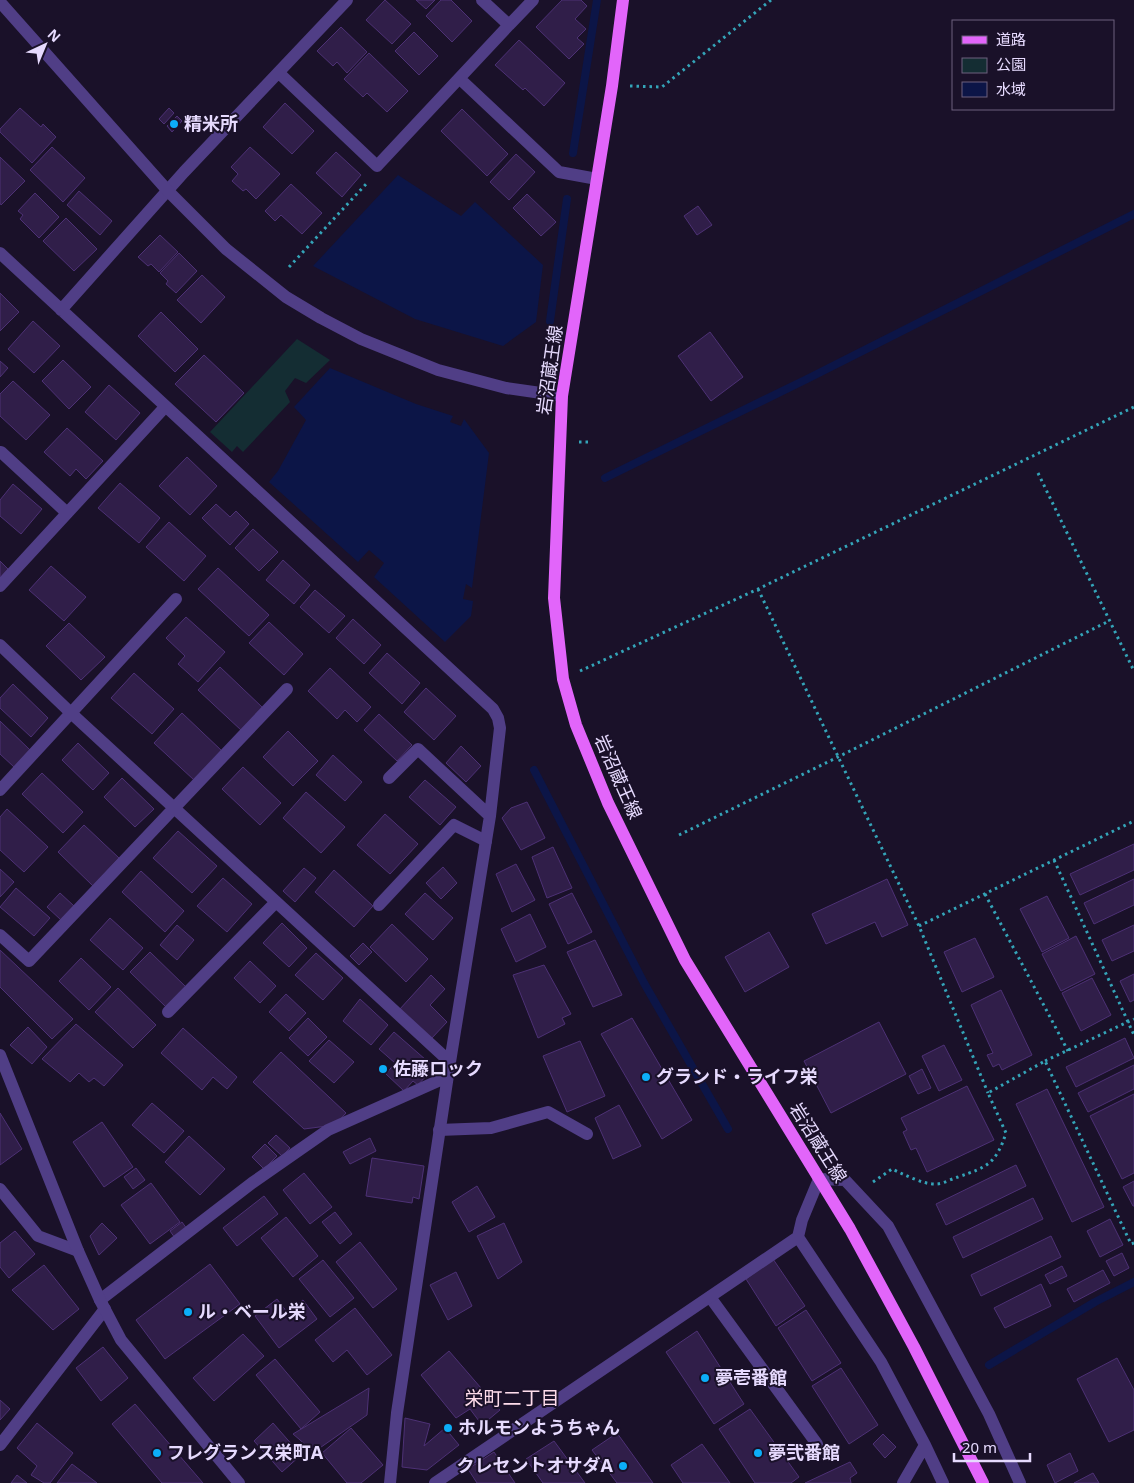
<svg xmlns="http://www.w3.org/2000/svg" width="1134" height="1483" font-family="'Noto Sans','Noto Sans JP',sans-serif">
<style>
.green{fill:#142d33}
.water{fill:#0c1547}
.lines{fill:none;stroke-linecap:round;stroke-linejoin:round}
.stream{stroke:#0c1547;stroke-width:8}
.building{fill:#301e49;stroke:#4d3175}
.path{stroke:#34a4b8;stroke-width:3;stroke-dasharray:2.5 4;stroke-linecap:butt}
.service{stroke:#503e86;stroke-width:12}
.minor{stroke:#503e86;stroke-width:12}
.tertiary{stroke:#503e86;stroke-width:12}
.primary{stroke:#e265fa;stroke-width:12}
.poi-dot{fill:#0caef8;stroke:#1a1129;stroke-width:2}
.labels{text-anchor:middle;stroke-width:4;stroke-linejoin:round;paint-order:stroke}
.poi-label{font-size:18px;font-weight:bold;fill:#e6dafe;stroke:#1a1129;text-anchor:start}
.street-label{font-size:18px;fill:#e6dafe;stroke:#1a1129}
.neighbourhood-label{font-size:19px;fill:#fedceb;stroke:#1a1129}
</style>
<rect width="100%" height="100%" fill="#1a1129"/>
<!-- green -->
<path class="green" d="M 297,339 L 330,360 L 306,383 L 295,378 L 285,391 L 290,402 L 243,452 L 237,446 L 232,452 L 210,432 Z"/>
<!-- water -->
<path class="water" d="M 398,175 L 461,216 L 475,202 L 543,265 L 536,322 L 503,346 L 415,319 L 313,266 Z
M 330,368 L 416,404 L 453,416 L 450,422 L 461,426 L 464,419 L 489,453 L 472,588 L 466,584 L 463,599 L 473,601 L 471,616 L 445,642 L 374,577 L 384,563 L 369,550 L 358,562 L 269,482 L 278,471 L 306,420 L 294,407 Z"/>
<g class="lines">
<!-- stream -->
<path class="stream" d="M 573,153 L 597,0
M 550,321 L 567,199
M 605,478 L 807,379 L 1134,214
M 534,770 L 644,983 L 728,1129
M 989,1365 L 1095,1302 L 1134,1282"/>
</g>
<!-- building -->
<path class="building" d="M 385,0 L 411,24 L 392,44 L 366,20 Z
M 416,0 L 435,0 L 426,9 Z
M 441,0 L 451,0 L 472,21 L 452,42 L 426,16 Z
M 562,0 L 581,0 L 587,6 L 575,19 L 586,29 L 577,38 L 584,44 L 569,59 L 536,27 Z
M 341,27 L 367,52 L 347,73 L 337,62 L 333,66 L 317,51 Z
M 414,32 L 438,56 L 419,75 L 395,51 Z
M 519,40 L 565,83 L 544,106 L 525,88 L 523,90 L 495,65 Z
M 369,53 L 408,91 L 387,112 L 367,93 L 363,97 L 344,79 Z
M 285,103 L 314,131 L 292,154 L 263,127 Z
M 20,108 L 41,127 L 43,124 L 56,137 L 32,163 L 0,132 L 0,129 Z
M 169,108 L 174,113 L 164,124 L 159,119 Z
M 462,109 L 508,154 L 487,176 L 441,131 Z
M 177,116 L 182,121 L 172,132 L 167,126 Z
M 52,147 L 85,178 L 63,202 L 30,170 Z
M 250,147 L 280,174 L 256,199 L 246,189 L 243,191 L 232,181 L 238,174 L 231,167 Z
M 336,152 L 361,175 L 342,197 L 316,173 Z
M 516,154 L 535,172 L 509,200 L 490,182 Z
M 0,157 L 25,181 L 1,205 L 0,203 Z
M 291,184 L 322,213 L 302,234 L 281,215 L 275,221 L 265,211 Z
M 79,191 L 112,221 L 100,235 L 67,205 Z
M 35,193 L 59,217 L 39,238 L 20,219 L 23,215 L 18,211 Z
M 527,194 L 556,222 L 541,236 L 513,208 Z
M 698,206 L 712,225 L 697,235 L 684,216 Z
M 66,218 L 97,249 L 74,271 L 43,241 Z
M 160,235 L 178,252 L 159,272 L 151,264 L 148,266 L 138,257 Z
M 179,253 L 197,271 L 176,293 L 166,284 L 168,281 L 160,273 Z
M 202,275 L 225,297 L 201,323 L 177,300 Z
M 0,293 L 19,312 L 0,331 Z
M 161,312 L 198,349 L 175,372 L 138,336 Z
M 33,321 L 60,346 L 34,373 L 8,349 Z
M 710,332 L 743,377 L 711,401 L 678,356 Z
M 204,355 L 244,393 L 216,422 L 175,384 Z
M 63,360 L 91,387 L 69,409 L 42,381 Z
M 0,361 L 8,368 L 0,377 Z
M 13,381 L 50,415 L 26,440 L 0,416 L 0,394 Z
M 109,385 L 140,413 L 116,440 L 85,412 Z
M 67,428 L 103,461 L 86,479 L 76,469 L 70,476 L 44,452 Z
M 187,457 L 217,486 L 190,515 L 159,486 Z
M 120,483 L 160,518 L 139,543 L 98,508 Z
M 13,484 L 42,509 L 21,534 L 0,516 L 0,500 Z
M 216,504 L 230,517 L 236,511 L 249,524 L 230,545 L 202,518 Z
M 169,522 L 206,556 L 184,581 L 146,547 Z
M 253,529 L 278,552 L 259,571 L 235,548 Z
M 283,560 L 310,585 L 294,604 L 266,580 Z
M 0,561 L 8,569 L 0,578 Z
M 51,566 L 86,597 L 64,621 L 29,590 Z
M 218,568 L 269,615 L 249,636 L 198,589 Z
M 315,590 L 345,616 L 329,633 L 300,607 Z
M 186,617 L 225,652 L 198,682 L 178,664 L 185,656 L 166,638 Z
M 353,619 L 381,645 L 364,664 L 336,638 Z
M 269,622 L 303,654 L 284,675 L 249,643 Z
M 69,623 L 105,657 L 81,680 L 46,646 Z
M 387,653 L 420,683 L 402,704 L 369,673 Z
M 220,667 L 263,708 L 242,731 L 198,690 Z
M 330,668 L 371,707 L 357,722 L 345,710 L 337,719 L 308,691 Z
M 134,673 L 174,709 L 152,734 L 111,698 Z
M 13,684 L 48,718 L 31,737 L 0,708 L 0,698 Z
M 426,688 L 456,716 L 434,740 L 404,712 Z
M 182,713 L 222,751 L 194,780 L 154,743 Z
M 379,714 L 412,745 L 397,761 L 364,730 Z
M 0,721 L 30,750 L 14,767 L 0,754 Z
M 288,731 L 318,761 L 293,786 L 263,757 Z
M 78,743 L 109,773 L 93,790 L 62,760 Z
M 461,746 L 481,766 L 466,782 L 446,763 Z
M 333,755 L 362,782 L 345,801 L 316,775 Z
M 243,767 L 281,803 L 260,825 L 222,789 Z
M 42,773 L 83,812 L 63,833 L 22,794 Z
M 122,778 L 154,809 L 135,827 L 104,797 Z
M 425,780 L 456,807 L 440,825 L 409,797 Z
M 306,792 L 345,827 L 321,853 L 283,818 Z
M 527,802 L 545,838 L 521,850 L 502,818 L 511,808 Z
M 7,809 L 48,847 L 24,872 L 0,850 L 0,817 Z
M 385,814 L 418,844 L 390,874 L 357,845 Z
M 84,825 L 119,858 L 93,886 L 58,852 Z
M 178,831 L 217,866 L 192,893 L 153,858 Z
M 1134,844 L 1134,870 L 1080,895 L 1070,874 Z
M 553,847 L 572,888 L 547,898 L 532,857 Z
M 516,864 L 535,900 L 512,912 L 496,874 Z
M 443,867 L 457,883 L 441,899 L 426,883 Z
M 304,868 L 316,878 L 295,902 L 283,891 Z
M 0,869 L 14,882 L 0,897 Z
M 334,870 L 373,906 L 354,927 L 315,892 Z
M 141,871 L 184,911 L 165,932 L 122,892 Z
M 223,878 L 252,904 L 227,932 L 197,906 Z
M 887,879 L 908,925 L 882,937 L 875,922 L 826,944 L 812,914 Z
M 1134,879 L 1134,905 L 1094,924 L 1084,903 Z
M 16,888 L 50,918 L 34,936 L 0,907 Z
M 60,893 L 74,906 L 61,920 L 47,907 Z
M 425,893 L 453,918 L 433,940 L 405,914 Z
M 572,893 L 592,932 L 568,944 L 549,904 Z
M 1047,896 L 1069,938 L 1042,952 L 1020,909 Z
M 530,914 L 546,947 L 516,962 L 501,929 Z
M 110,918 L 143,948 L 123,970 L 90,940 Z
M 282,923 L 307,948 L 289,967 L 263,943 Z
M 392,924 L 428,959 L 406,982 L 370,947 Z
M 177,925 L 194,940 L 177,960 L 160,945 Z
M 1134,925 L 1134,951 L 1112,961 L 1102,940 Z
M 769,932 L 789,967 L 745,992 L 725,957 Z
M 1076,936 L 1095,974 L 1061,991 L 1042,954 Z
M 975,938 L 994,977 L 962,992 L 944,952 Z
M 595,940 L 622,995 L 593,1007 L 567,952 Z
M 363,943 L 372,952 L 359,965 L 350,956 Z
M 0,950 L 73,1019 L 52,1039 L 0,987 Z
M 150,952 L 186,987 L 166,1007 L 130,972 Z
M 316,953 L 343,978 L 323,1000 L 295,975 Z
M 81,958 L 111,987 L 89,1010 L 59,981 Z
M 250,961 L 276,986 L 260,1003 L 234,978 Z
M 544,965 L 571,1014 L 562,1018 L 565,1024 L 538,1038 L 513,975 Z
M 1134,974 L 1134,1000 L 1130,1002 L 1120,981 Z
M 431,975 L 445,989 L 430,1005 L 447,1022 L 431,1039 L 399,1010 Z
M 1092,978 L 1111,1015 L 1081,1031 L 1062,993 Z
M 118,988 L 156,1025 L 133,1048 L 95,1012 Z
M 1001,990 L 1032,1055 L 1002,1070 L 999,1064 L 993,1067 L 987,1055 L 993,1053 L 971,1005 Z
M 286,994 L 306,1013 L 289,1031 L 269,1012 Z
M 360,999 L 388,1025 L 371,1045 L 343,1021 Z
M 308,1018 L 327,1037 L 308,1056 L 289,1038 Z
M 632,1018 L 692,1120 L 662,1139 L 601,1034 Z
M 879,1022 L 906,1074 L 831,1113 L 804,1061 Z
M 76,1024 L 123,1065 L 104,1086 L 94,1078 L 89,1082 L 79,1073 L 70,1082 L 42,1059 Z
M 28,1027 L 47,1047 L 32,1064 L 10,1045 Z
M 183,1028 L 237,1077 L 227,1089 L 213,1077 L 202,1090 L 161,1053 Z
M 394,1032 L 434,1067 L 418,1085 L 413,1081 L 404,1091 L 386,1074 L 395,1063 L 379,1049 Z
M 1125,1038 L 1134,1058 L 1076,1087 L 1066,1067 Z
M 329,1040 L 354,1062 L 334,1083 L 309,1061 Z
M 580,1041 L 605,1096 L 567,1112 L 543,1056 Z
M 944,1045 L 962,1080 L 939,1091 L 922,1056 Z
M 281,1052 L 346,1113 L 335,1125 L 304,1129 L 253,1082 Z
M 1134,1065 L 1134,1089 L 1088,1112 L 1078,1093 Z
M 922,1069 L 931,1088 L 918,1094 L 909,1076 Z
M 967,1086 L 994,1140 L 927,1172 L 916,1148 L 911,1150 L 903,1132 L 907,1130 L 901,1118 Z
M 1047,1089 L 1104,1207 L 1072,1222 L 1016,1104 Z
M 1134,1094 L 1134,1173 L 1122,1179 L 1090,1116 Z
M 152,1103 L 184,1131 L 164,1153 L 132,1125 Z
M 619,1105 L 641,1146 L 613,1159 L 595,1118 Z
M 0,1113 L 22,1149 L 0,1165 Z
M 102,1122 L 133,1167 L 104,1187 L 73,1142 Z
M 276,1135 L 290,1148 L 282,1156 L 268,1143 Z
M 189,1136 L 225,1169 L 200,1195 L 165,1162 Z
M 370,1138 L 376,1151 L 350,1164 L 343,1152 Z
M 265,1144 L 277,1156 L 264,1169 L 252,1157 Z
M 372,1158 L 424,1166 L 419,1199 L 413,1197 L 412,1203 L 366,1196 Z
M 1016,1165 L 1026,1186 L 946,1225 L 936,1204 Z
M 136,1168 L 145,1180 L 133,1189 L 124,1177 Z
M 304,1173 L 332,1207 L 310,1224 L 283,1190 Z
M 1134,1181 L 1134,1206 L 1133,1206 L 1123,1187 Z
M 151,1183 L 180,1222 L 150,1244 L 121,1205 Z
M 477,1186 L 495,1217 L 469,1232 L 452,1202 Z
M 264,1196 L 278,1214 L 237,1246 L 223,1228 Z
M 1033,1198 L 1043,1219 L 963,1258 L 953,1237 Z
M 335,1212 L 352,1234 L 340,1244 L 322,1222 Z
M 286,1217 L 318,1256 L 293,1277 L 261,1238 Z
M 1110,1219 L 1123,1245 L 1100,1257 L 1087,1231 Z
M 182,1222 L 187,1229 L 175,1238 L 170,1231 Z
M 102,1223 L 117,1238 L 99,1255 L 90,1236 Z
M 504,1223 L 522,1262 L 498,1279 L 477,1236 Z
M 15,1231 L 35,1254 L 9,1278 L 0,1267 L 0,1243 Z
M 1051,1236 L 1061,1257 L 981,1296 L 971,1275 Z
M 360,1242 L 397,1289 L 373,1308 L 336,1262 Z
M 1122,1253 L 1129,1268 L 1114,1276 L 1106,1261 Z
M 773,1259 L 805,1306 L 776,1326 L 746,1279 Z
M 323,1260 L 354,1298 L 330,1317 L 299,1279 Z
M 210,1264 L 240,1304 L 165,1359 L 136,1320 Z
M 44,1265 L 79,1309 L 53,1330 L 12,1290 Z
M 1062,1266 L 1067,1276 L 1050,1284 L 1045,1275 Z
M 1103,1270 L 1110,1283 L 1074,1302 L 1067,1289 Z
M 456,1272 L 472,1306 L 448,1320 L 430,1285 Z
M 1041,1284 L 1051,1306 L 1005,1328 L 994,1308 Z
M 277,1299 L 287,1312 L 303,1300 L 317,1319 L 279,1348 L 255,1316 Z
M 355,1308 L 392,1355 L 367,1375 L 347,1350 L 333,1362 L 315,1340 Z
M 806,1310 L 841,1363 L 812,1381 L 778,1328 Z
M 697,1331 L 744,1404 L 714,1424 L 666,1352 Z
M 243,1334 L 264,1356 L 214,1401 L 193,1378 Z
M 103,1347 L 128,1378 L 101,1401 L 76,1368 Z
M 449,1351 L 500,1410 L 482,1425 L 470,1409 L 456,1418 L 421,1375 Z
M 1117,1358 L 1134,1390 L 1134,1430 L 1109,1442 L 1077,1379 Z
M 275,1359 L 320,1412 L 301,1429 L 256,1375 Z
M 841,1368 L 878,1425 L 849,1444 L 812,1386 Z
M 369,1388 L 367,1415 L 314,1452 L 293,1434 Z
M 0,1400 L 10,1409 L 0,1420 Z
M 135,1404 L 203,1483 L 162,1483 L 112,1424 Z
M 750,1409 L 799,1477 L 791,1483 L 755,1483 L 719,1429 Z
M 405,1418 L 430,1424 L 424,1446 L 445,1428 L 459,1445 L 427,1470 L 402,1467 Z
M 37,1423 L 73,1453 L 50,1483 L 44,1483 L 31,1475 L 37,1466 L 17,1448 Z
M 273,1423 L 301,1455 L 282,1472 L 254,1441 Z
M 351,1428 L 383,1465 L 361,1483 L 347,1483 L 322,1453 Z
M 617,1433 L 653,1483 L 617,1483 L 592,1450 Z
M 883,1434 L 896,1447 L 885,1458 L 873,1444 Z
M 554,1441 L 585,1483 L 543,1483 L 526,1459 Z
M 702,1444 L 730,1483 L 683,1483 L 671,1465 Z
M 494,1452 L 515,1483 L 477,1483 L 468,1469 Z
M 1070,1453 L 1078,1471 L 1055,1483 L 1047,1465 Z
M 850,1462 L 857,1473 L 850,1478 L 851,1483 L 805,1483 Z
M 72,1464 L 97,1483 L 57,1483 Z
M 1093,1473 L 1099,1483 L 1074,1483 Z
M 17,1475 L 27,1483 L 11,1483 Z"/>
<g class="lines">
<!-- path -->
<path class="path" d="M 630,86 L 662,87 L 771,0
M 289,267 L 368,182
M 579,442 L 588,442
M 1038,473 L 1134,671
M 758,589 L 919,926 L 988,1093
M 580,671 L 758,589 L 1134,407
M 679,835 L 838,757 L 1109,621
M 1054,860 L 1134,1035
M 985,894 L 1068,1051
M 919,926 L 1134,821
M 1045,1061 L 1134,1019
M 873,1182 L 892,1169 C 903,1174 924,1185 936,1184 C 943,1184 951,1179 958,1177 C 987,1167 996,1164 1006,1133 L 988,1093 L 1045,1061 L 1131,1244 L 1134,1243"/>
<!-- service -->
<path class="service" d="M 379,905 L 454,825 L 486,841
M 439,1130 L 491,1128 L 548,1112 L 587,1134
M 710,1297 L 817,1444"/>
<!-- minor -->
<path class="minor" d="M 509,25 L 533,0
M 279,73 L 377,166 L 509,25 L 482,0
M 460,79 L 559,172 L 597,179
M 0,253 L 493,709 L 498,718 L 500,728 L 490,816 L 450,1062 L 397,1413 L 390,1483
M 61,310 L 184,172 L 347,0
M 1,452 L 66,512
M 0,586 L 165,407
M 0,645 L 71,713 L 450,1062
M 389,778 L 418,749 L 490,816
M 0,790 L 176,599
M 0,935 L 29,961 L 287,689
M 168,1012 L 276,902
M 0,1189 L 38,1236 L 78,1251
M 798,1237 L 881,1362 L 925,1445 L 943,1483
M 100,1300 L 252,1183 L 328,1130 L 447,1077
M 0,1445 L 105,1309
M 435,1483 L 798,1237 L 802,1220 L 819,1179 L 845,1180 L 888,1226 L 989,1414 L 1020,1483
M 903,1483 L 925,1445"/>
<!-- tertiary -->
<path class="tertiary" d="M 0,2 L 168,191 L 226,249 L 286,297 L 321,318 L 361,339 L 438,370 L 506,388 L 562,396
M 0,1055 L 78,1251 L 100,1300 L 121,1340 L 239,1483"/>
<!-- primary -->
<path class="primary" d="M 623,0 L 612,86 L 562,396 L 554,598 L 563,679 L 576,725 L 608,803 L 685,960 L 850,1229 L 914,1347 L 983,1483"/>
</g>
<!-- markers -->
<g class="poi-dot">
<circle cx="174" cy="124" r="5"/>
<circle cx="383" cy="1069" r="5"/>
<circle cx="646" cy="1077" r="5"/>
<circle cx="188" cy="1312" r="5"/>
<circle cx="705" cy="1378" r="5"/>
<circle cx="448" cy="1428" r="5"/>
<circle cx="157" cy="1453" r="5"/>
<circle cx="758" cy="1453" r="5"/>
<circle cx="623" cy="1466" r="5"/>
</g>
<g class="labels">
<!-- poi labels -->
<g class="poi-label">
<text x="184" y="130">精米所</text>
<text x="393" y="1075">佐藤ロック</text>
<text x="656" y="1083">グランド・ライフ栄</text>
<text x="198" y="1318">ル・ベール栄</text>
<text x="715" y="1384">夢壱番館</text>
<text x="458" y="1434">ホルモンようちゃん</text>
<text x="167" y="1459">フレグランス栄町A</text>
<text x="768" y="1459">夢弐番館</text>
<text x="613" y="1472" text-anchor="end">クレセントオサダA</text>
</g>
<!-- street labels -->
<g class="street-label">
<text transform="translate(550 370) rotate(-82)" y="6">岩沼蔵王線</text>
<text transform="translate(618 777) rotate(66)" y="6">岩沼蔵王線</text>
<text transform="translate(818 1143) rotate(58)" y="6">岩沼蔵王線</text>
</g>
<!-- neighbourhood labels -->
<g class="neighbourhood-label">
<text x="512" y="1405">栄町二丁目</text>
</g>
</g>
<!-- legend -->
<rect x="952" y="20" width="162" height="90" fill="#1a1129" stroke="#6c617e"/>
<rect x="962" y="36" width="25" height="8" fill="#e265fa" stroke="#6c617e"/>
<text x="996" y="45" font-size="15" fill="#e6dafe">道路</text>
<rect x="962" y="58" width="25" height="15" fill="#142d33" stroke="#6c617e"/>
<text x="996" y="70" font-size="15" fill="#e6dafe">公園</text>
<rect x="962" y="82" width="25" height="15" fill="#0c1547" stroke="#6c617e"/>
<text x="996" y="95" font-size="15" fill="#e6dafe">水域</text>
<!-- north arrow -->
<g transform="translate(45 45) rotate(44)" stroke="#1a1129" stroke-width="4" paint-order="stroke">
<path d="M0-4L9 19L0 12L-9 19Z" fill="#e6dafe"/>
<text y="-8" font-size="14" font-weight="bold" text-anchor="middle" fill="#e6dafe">N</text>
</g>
<!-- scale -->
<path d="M954 1453v8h76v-8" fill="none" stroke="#e6dafe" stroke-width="2.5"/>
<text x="962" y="1453" font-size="15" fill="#e6dafe" stroke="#1a1129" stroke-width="4" paint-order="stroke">20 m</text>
</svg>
